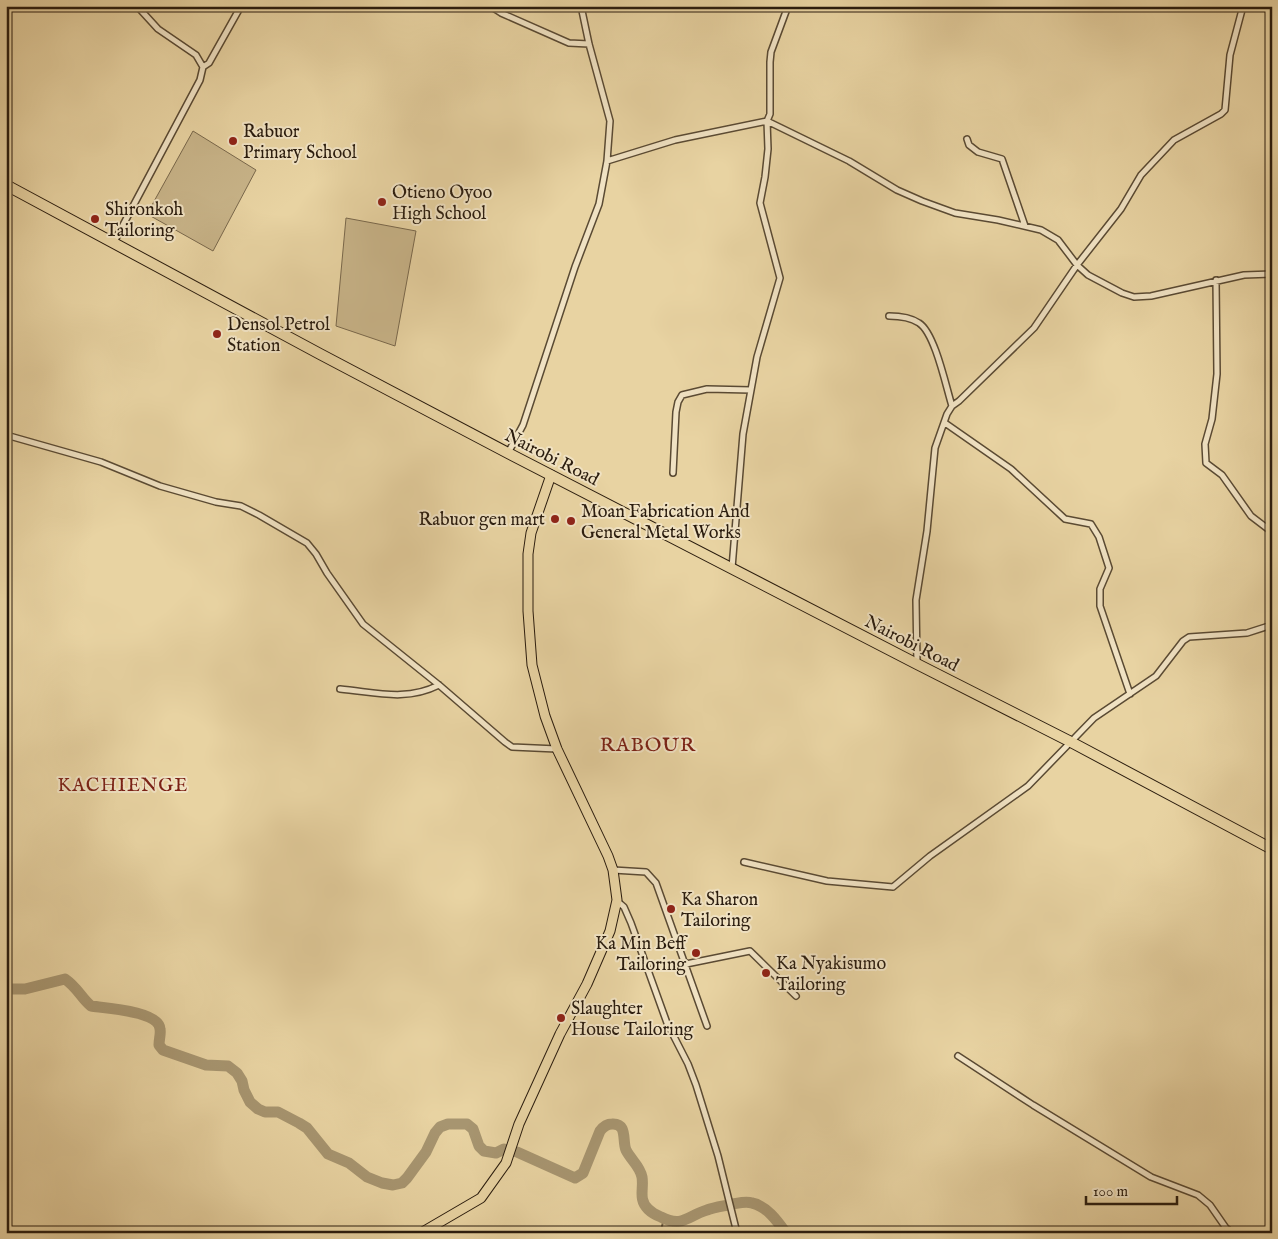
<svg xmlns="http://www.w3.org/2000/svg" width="1278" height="1239" font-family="'IM FELL English',serif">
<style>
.green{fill:#c8b489;stroke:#79684c}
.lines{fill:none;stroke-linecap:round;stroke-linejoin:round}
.stream{stroke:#756549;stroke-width:2}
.river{stroke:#a79570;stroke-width:11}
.street-casing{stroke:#5a4a33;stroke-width:8}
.primary-casing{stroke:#2a1c0e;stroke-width:11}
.highway-casing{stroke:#2a1c0e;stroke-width:12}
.street{stroke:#f0e2c3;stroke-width:5}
.primary{stroke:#e8d3a2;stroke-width:9}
.highway{stroke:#e8d3a2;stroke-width:10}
.poi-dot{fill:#8f2418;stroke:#f0e2c3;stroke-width:2}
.labels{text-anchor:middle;stroke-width:4;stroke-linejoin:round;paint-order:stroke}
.poi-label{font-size:18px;fill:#2a1c0e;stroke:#f0e2c3;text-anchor:start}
.street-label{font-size:18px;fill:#2a1c0e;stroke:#f0e2c3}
.neighbourhood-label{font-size:19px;letter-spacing:1px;fill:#7a1f14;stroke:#f0e2c3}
.quarter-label{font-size:20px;letter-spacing:1px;fill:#7a1f14;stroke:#f0e2c3}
</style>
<rect width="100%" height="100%" fill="#e8d3a2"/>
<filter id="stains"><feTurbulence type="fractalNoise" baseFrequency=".004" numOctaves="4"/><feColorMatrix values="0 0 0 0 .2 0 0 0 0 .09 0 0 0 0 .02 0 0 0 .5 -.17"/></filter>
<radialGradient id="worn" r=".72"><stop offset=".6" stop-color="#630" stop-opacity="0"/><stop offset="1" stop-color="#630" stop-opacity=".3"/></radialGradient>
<!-- green -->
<path class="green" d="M 193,131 L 256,170 L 213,251 L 147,214 Z
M 346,218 L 416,231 L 395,346 L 336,326 Z"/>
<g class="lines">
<!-- stream -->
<path class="stream" d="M 660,1233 L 664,1219"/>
<!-- river -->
<path class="river" d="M 6,989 L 25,989 L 65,979 C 78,988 81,998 91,1006 C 105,1008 159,1011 160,1029 C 161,1034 159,1039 159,1045 L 163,1050 L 206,1065 L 228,1066 L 237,1073 L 242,1081 L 244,1090 L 250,1102 L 258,1109 L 265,1112 L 278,1112 L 299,1123 L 307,1128 L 328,1154 L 349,1163 L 367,1177 L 382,1183 L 393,1185 L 402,1183 L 407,1178 L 426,1152 L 435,1133 L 440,1127 L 448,1124 L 467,1124 L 473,1129 L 479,1146 L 484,1151 L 496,1153 L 504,1149 L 517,1152 L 575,1178 L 583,1173 L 600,1131 C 603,1127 606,1124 612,1124 C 628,1123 622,1141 626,1150 C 631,1160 640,1166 642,1177 C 644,1189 638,1199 648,1209 C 652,1213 656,1215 661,1217 C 683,1228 687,1216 707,1210 C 715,1207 725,1206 733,1204 C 739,1203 746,1201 752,1203 C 767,1206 778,1222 786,1233"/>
<defs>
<path id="street" d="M 490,6 L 501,13 L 569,43 L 589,44
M 203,67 L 209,63 L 241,6
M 967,139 L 969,145 L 978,152 L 1002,159 L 1025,226
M 607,161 L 675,140 L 767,121 L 849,161 L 897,190 L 922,201 L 955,213 L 998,220 L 1041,230 L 1058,240 L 1077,265 L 1088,275 L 1122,293 L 1134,297 L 1151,296 L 1244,275 L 1272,274
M 114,242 L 200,80 L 203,67 L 196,55 L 158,29 L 137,6
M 1216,280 L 1217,374 L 1212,419 L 1205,444 L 1206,463 L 1222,475 L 1251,516 L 1272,532
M 889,316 C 898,316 910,317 919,323 C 935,333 946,387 952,406
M 945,423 L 1011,469 L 1065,519 L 1091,524 L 1099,537 L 1109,568 L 1100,589 L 1100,606 L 1130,694
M 6,435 L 101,462 L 160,486 L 216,502 L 241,506 L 259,515 L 307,543 L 316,554 L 327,573 L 363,624 L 439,685 L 505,742 L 512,747 L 557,749
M 508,453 L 523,425 L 575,267 L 599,204 L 607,161 L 610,121 L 589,44 L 581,6
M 673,473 L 676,412 L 678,402 L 682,395 L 707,389 L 751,390
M 732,568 L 743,434 L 757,357 L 780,278 L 760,203 L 765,177 L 768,149 L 767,121 L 770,114 L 770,62 L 771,52 L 788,6
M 917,664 L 916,600 L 927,531 L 935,448 L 947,414 L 952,406 L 959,401 L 1034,328 L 1077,265 L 1121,209 L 1141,175 L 1174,140 L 1221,114 L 1225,110 L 1230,55 L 1243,6
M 340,689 C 375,692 405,702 439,685
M 744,862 L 827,881 L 893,887 L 930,856 L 1028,786 L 1094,718 L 1156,676 L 1183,641 L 1189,637 L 1247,633 L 1272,625
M 613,870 L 646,872 L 656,883 L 707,1026
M 617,901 L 624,907 L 631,923 L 667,1023 L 688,1064 L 696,1085 L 718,1156 L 737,1233
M 686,964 L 750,951 L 796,996
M 958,1056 L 1033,1105 L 1151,1177 L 1198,1195 L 1210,1205 L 1226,1228 L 1233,1233"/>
<path id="primary" d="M 421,1233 L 481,1198 L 506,1163 L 519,1124 L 560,1034 L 587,984 L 610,931 L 617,900 L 613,870 L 608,856 L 557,749 L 545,716 L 532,665 L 528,611 L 528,554 L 531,533 L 551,475"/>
<path id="highway" d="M 6,185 L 320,354 L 508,453 L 917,664 L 1071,742 L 1272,849"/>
</defs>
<!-- street casing -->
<use href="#street" class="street-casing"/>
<!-- primary casing -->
<use href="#primary" class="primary-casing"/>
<!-- highway casing -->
<use href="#highway" class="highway-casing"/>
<!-- street -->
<use href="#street" class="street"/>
<!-- primary -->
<use href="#primary" class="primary"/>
<!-- highway -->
<use href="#highway" class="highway"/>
</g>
<!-- markers -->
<g class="poi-dot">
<circle cx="233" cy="141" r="5"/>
<circle cx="382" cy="202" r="5"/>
<circle cx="95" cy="219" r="5"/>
<circle cx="217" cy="334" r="5"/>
<circle cx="555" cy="519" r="5"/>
<circle cx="571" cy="521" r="5"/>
<circle cx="671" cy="909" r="5"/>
<circle cx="696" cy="953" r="5"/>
<circle cx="766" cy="973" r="5"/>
<circle cx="561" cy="1018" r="5"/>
</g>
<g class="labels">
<!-- poi labels -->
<g class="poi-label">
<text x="243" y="137">Rabuor<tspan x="243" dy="21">Primary School</tspan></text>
<text x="392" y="198">Otieno Oyoo<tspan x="392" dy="21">High School</tspan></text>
<text x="105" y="215">Shironkoh<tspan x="105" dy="21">Tailoring</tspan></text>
<text x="227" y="330">Densol Petrol<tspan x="227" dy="21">Station</tspan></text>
<text x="581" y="517">Moan Fabrication And<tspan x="581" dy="21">General Metal Works</tspan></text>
<text x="545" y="525" text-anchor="end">Rabuor gen mart</text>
<text x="681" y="905">Ka Sharon<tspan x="681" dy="21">Tailoring</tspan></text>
<text x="686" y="949" text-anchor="end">Ka Min Beff<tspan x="686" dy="21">Tailoring</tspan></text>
<text x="776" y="969">Ka Nyakisumo<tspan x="776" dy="21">Tailoring</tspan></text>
<text x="571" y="1014">Slaughter<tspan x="571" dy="21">House Tailoring</tspan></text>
</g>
<!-- street labels -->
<g class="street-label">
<text transform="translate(552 457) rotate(27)" y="6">Nairobi Road</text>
<text transform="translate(912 643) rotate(27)" y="6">Nairobi Road</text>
</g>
<!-- neighbourhood labels -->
<g class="neighbourhood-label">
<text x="123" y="791">KACHIENGE</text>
</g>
<!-- quarter labels -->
<g class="quarter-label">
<text x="648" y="751">RABOUR</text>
</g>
</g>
<!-- margin -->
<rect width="1278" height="1239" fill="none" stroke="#e8d3a2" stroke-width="25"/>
<rect x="8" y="8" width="1263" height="1224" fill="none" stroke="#2a1c0e" stroke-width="2.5"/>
<rect x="12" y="12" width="1253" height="1214" fill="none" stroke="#2a1c0e"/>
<!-- scale -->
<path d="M1086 1196v8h91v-8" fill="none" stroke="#2a1c0e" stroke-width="2.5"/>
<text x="1093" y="1196" font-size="15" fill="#2a1c0e" stroke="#f0e2c3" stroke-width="4" paint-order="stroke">100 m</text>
<rect width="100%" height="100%" filter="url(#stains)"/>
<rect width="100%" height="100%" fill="url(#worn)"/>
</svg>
